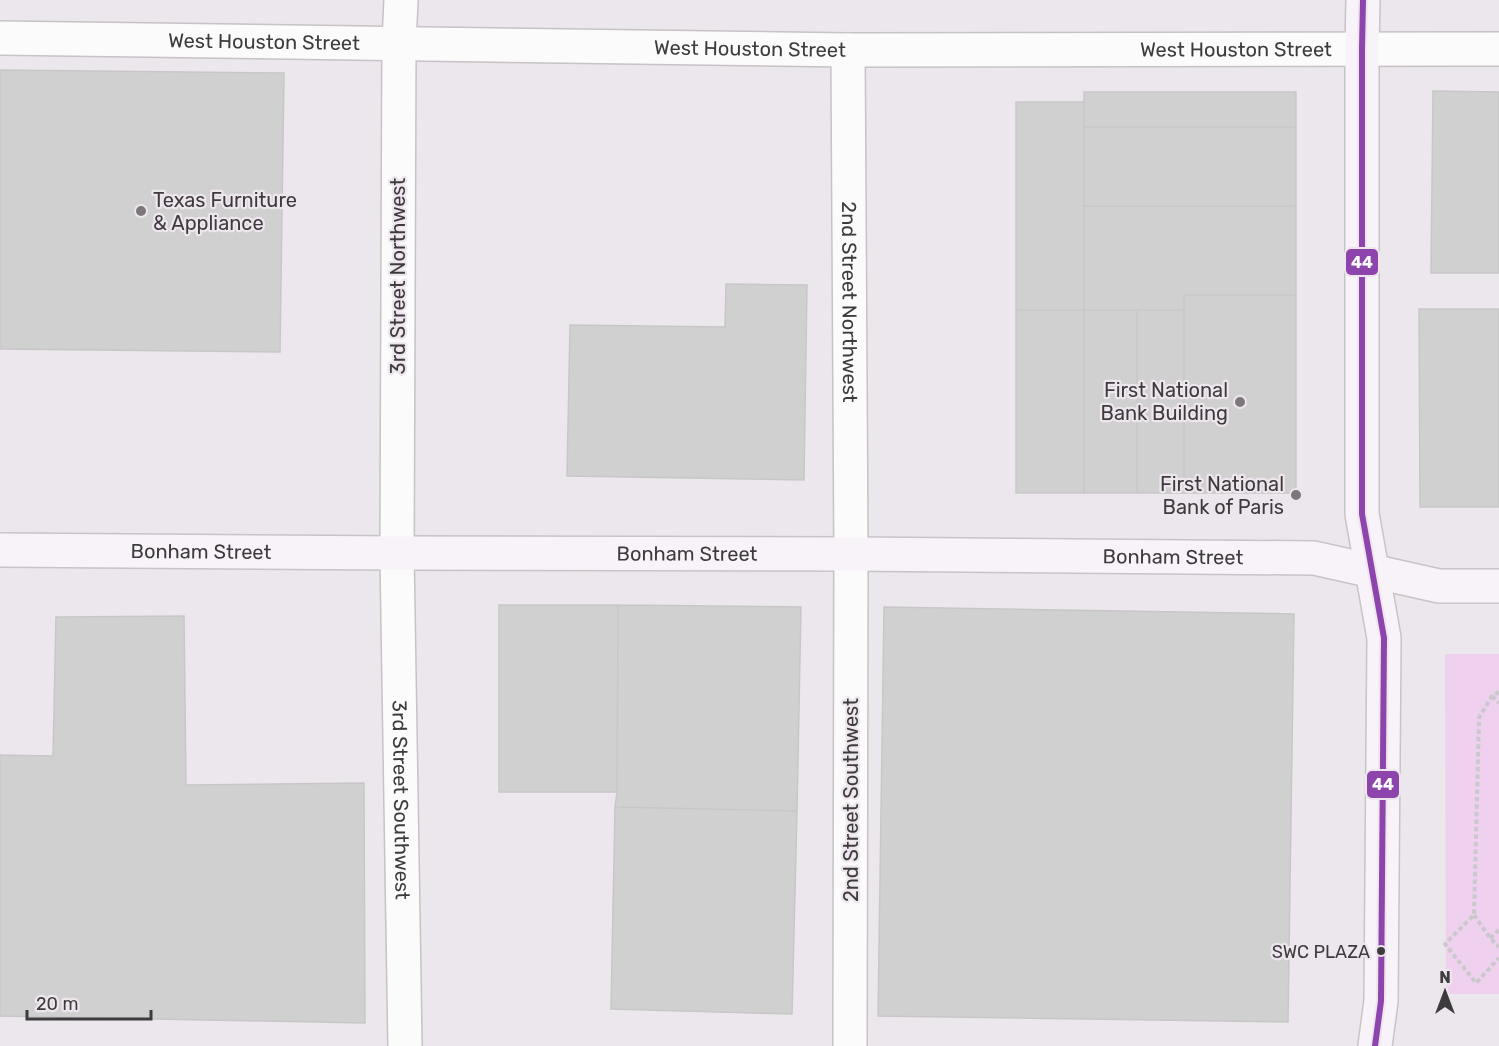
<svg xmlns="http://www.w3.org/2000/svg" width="1499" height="1046" font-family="Rubik,sans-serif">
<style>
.green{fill:#efd0ef}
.building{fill:#d1d0d1;stroke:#c8c7c8;stroke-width:1.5}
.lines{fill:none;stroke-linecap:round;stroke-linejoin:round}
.minor-casing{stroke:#c6c2c5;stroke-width:36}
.primary-casing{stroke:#c6c4c6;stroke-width:36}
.path{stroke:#cac8ca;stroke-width:4;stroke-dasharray:4.5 3;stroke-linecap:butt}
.minor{stroke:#fcfbfc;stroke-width:33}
.primary{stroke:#f8f3f8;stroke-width:33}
.bus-1-casing{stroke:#ede6ed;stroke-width:10}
.bus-1{stroke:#8e44ad;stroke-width:6}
.poi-dot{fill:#7b777b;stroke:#ede6ed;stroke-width:2}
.bus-dot{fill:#3e3b3e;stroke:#ede6ed;stroke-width:2}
.labels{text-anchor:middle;stroke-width:4.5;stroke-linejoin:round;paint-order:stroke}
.bus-label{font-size:18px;fill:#3e3b3e;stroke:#ede6ed;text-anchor:end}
.street-label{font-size:20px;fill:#3e3b3e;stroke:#ede6ed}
.poi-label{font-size:20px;fill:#3e3b3e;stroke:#ede6ed;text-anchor:end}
.line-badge{stroke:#ede6ed;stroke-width:2}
.badge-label{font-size:16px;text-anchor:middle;font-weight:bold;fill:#fff}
</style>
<rect width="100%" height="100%" fill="#ece7ec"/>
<!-- green -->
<path class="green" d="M 1445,654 L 1499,654 L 1499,994 L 1446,994 Z"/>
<!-- building -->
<path class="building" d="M 0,70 L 284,73 L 280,352 L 0,349 Z
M 1433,91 L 1499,92 L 1499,273 L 1431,273 Z
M 1084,92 L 1296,92 L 1296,127 L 1084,127 Z
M 1016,102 L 1084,102 L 1084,310 L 1016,310 Z
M 1084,127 L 1296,127 L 1296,206 L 1084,206 Z
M 1084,206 L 1296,206 L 1296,295 L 1184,295 L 1184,310 L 1084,310 Z
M 726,284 L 807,285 L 804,480 L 567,476 L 570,325 L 725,327 Z
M 1184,295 L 1296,295 L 1296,493 L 1184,493 Z
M 1419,309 L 1499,309 L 1499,507 L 1420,507 Z
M 1016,310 L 1084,310 L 1084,493 L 1016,493 Z
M 1084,310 L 1137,310 L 1137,493 L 1084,493 Z
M 1137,310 L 1184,310 L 1184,493 L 1137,493 Z
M 499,605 L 618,605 L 617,792 L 499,792 Z
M 618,605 L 801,607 L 797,811 L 615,807 L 617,792 Z
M 884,607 L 1294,614 L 1288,1022 L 878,1016 Z
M 184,616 L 186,785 L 364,783 L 365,1023 L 0,1016 L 0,755 L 53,756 L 56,617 Z
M 615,807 L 797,811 L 792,1014 L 611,1009 Z"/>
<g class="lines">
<defs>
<g id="minor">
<path id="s1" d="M 401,0 L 399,43 L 397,553 L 405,1046"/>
<path id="s2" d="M 0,38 L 848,50 L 1499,49"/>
<path id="s3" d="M 848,50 L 851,554 L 850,1046"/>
</g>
<g id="primary">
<path d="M 1363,0 L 1362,48 L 1362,514 L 1384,638 L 1381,1001 L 1375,1046"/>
<path id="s4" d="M 0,550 L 397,553 L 851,554 L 1314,558 L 1439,586 L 1499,586"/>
</g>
</defs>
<!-- minor casing -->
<use href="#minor" class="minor-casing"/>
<!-- primary casing -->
<use href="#primary" class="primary-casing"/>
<!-- path -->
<path class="path" d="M 1499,692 L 1492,696 L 1479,718 L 1474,915 L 1445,944 L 1476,983 L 1499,958
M 1492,696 L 1499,703
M 1474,915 L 1490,938 L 1499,947
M 1490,938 L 1499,930"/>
<!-- minor -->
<use href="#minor" class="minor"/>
<!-- primary -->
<use href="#primary" class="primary"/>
<defs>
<path id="bus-1" d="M 1363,0 L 1362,48 L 1362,514 L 1384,638 L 1381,1001 L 1375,1046"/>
</defs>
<!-- bus-1 casing -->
<use href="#bus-1" class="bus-1-casing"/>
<!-- bus-1 -->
<use href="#bus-1" class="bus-1"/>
</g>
<!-- markers -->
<g class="poi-dot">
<circle cx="141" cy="211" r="6"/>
<circle cx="1240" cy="402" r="6"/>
<circle cx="1296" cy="495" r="6"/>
</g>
<circle class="bus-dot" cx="1381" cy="951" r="5"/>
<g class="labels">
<!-- bus labels -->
<g class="bus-label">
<text x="1370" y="958">SWC PLAZA</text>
</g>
<!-- street labels -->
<g class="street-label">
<text dy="7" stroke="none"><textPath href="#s2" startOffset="264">West Houston Street</textPath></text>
<text dy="7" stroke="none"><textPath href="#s2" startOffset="750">West Houston Street</textPath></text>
<text dy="7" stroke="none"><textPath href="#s2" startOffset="1236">West Houston Street</textPath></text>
<text transform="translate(398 276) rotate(-90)" y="7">3rd Street Northwest</text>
<text dy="7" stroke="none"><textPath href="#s3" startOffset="252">2nd Street Northwest</textPath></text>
<text dy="7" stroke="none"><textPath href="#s4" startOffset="201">Bonham Street</textPath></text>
<text dy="7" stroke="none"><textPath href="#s4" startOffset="687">Bonham Street</textPath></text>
<text dy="7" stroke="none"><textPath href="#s4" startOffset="1173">Bonham Street</textPath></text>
<text dy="7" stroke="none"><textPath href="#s1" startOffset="800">3rd Street Southwest</textPath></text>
<text transform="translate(851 800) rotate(-90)" y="7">2nd Street Southwest</text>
</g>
<!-- poi labels -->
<g class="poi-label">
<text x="153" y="207" text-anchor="start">Texas Furniture<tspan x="153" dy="23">&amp; Appliance</tspan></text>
<text x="1228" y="397">First National<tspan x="1228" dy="23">Bank Building</tspan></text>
<text x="1284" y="491">First National<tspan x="1284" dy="23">Bank of Paris</tspan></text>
</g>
</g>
<g class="line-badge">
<rect x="1345" y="248" width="34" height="28" rx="6" fill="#8e44ad"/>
<rect x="1366" y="770" width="34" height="29" rx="6" fill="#8e44ad"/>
</g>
<g class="badge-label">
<text x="1362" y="268">44</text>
<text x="1383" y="790">44</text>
</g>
<!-- north arrow -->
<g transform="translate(1445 992)" stroke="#ede6ed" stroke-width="4.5" paint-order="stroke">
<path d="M0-4.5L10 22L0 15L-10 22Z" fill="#3e3b3e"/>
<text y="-9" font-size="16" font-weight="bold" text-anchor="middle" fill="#3e3b3e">N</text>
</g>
<!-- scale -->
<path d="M27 1010v9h124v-9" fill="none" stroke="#3e3b3e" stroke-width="3"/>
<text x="36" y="1010" font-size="18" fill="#3e3b3e" stroke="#ede6ed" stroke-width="4.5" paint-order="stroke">20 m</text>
</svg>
